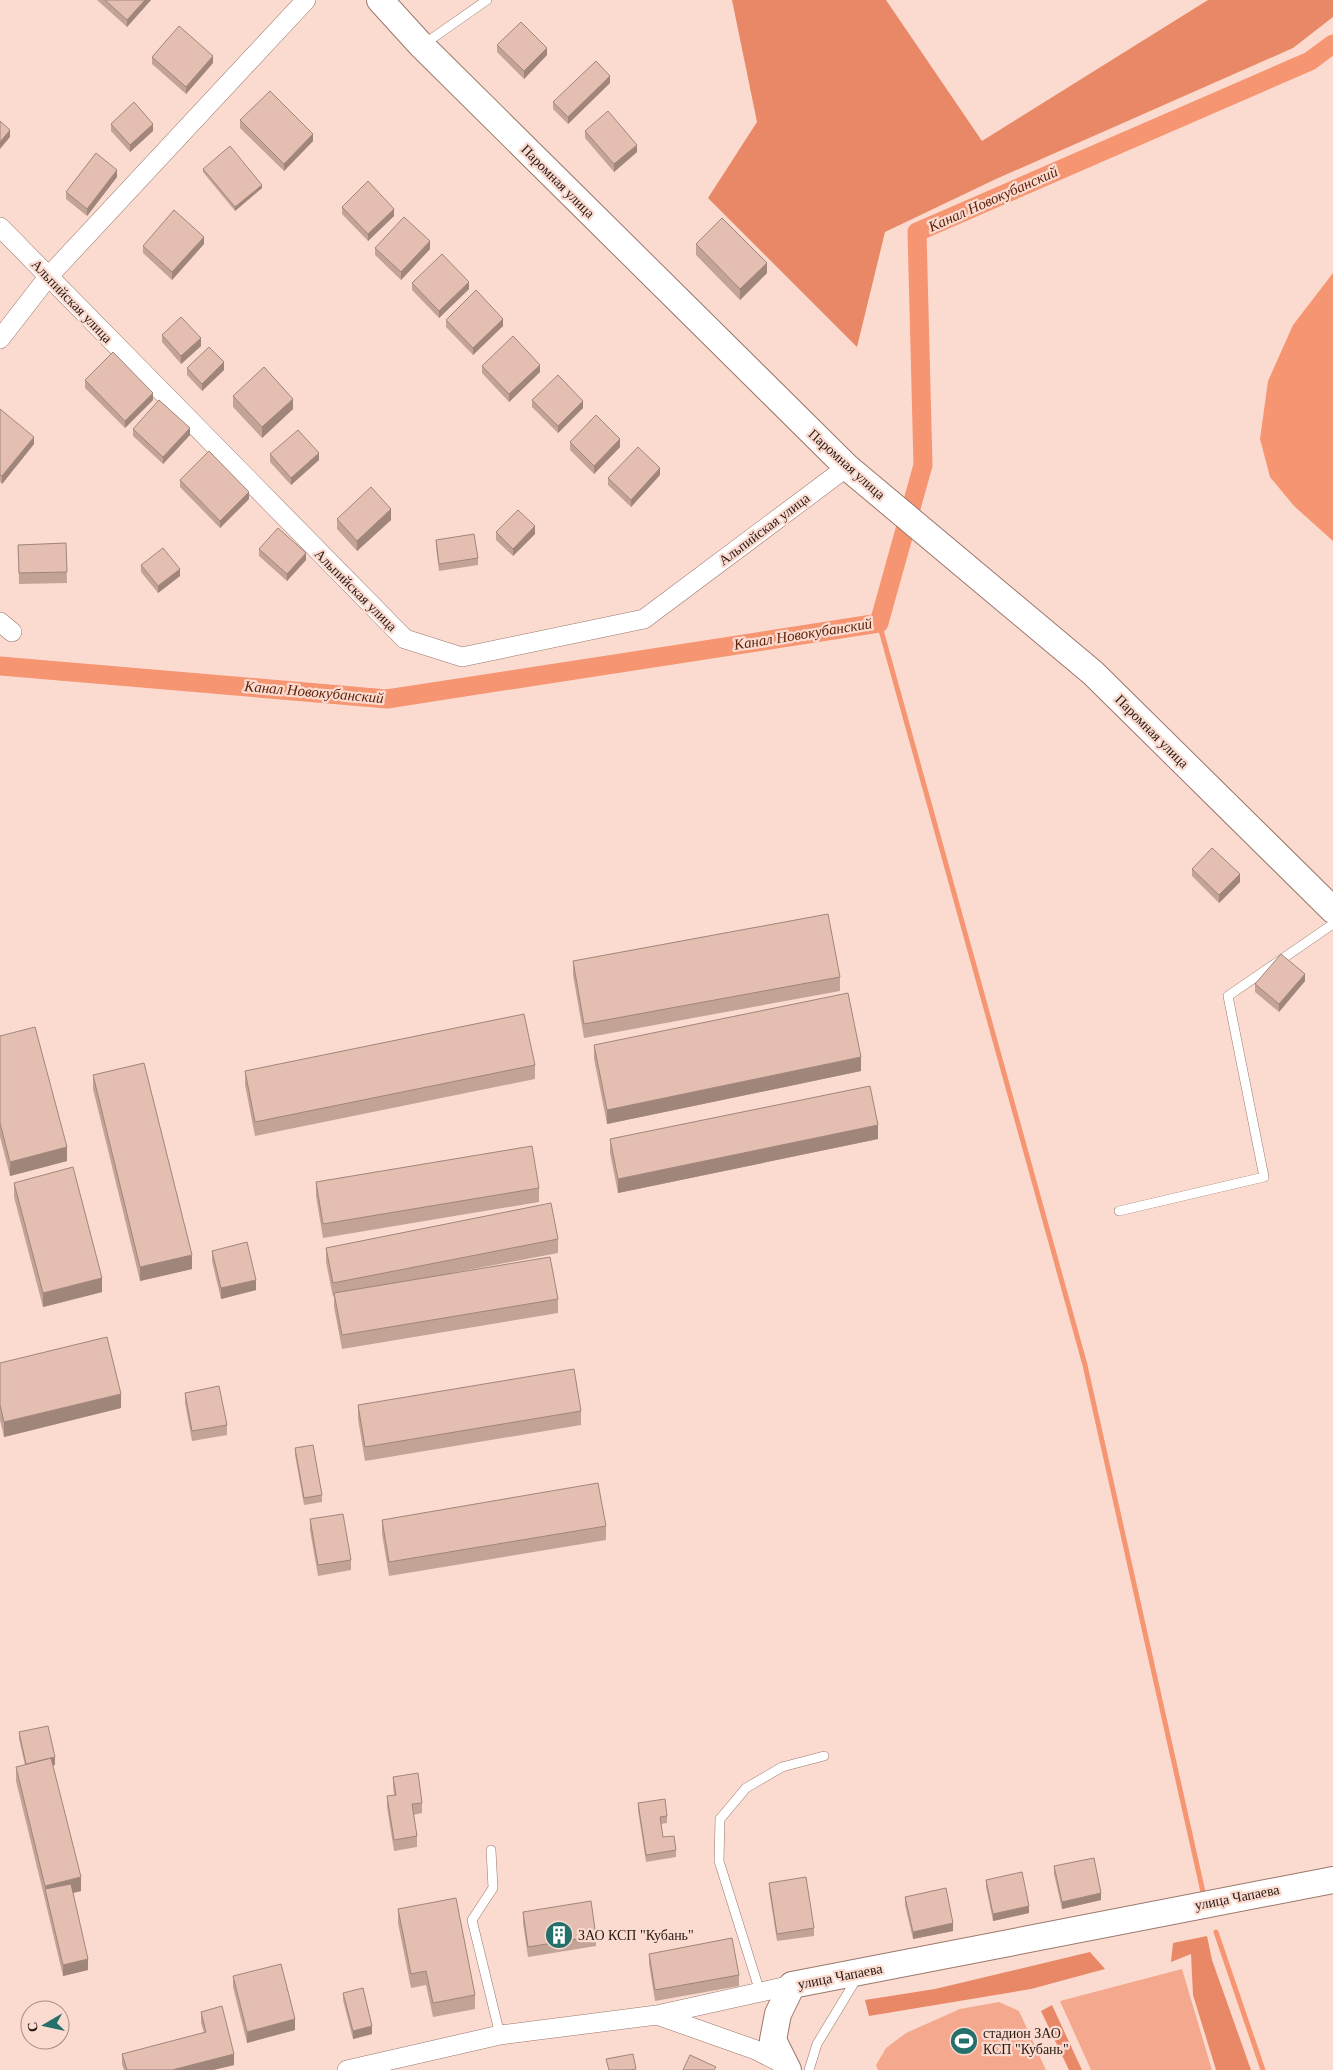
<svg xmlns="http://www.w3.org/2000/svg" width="1333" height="2070" font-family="'Times New Roman',serif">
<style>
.green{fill:#f4a88d}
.forest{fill:#e88866}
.water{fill:#f69572}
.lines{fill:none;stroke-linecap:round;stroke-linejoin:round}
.stream{stroke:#f69572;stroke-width:5}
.canal{stroke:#f69572;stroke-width:19}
.lane-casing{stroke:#9a776b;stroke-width:10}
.street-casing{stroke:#9a776b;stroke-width:20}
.secondary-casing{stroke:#9a776b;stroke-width:28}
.lane{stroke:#fff;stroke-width:9}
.street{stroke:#fff;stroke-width:19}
.secondary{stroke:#fff;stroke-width:26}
.wall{fill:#c4a397}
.shaded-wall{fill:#a0857b}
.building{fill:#e4beb0;stroke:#a0857b}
.labels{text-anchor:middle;stroke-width:4.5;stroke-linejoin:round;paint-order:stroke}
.street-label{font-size:14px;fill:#271914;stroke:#fbdbd0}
.poi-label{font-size:14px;fill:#271914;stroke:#fbdbd0;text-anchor:start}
.water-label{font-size:15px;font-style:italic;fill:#5f230a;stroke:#fbdbd0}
</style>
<rect width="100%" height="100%" fill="#fbdbd0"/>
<!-- green -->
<path class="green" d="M 1182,1969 L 1212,2070 L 1091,2070 L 1060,2001 Z
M 999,2002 L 1019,2011 L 1046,2070 L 878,2070 L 876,2065 L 886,2048 L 906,2033 L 960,2009 Z"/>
<!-- forest -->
<path class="forest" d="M 732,0 L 886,0 L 982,141 L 1208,0 L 1333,0 L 1333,17 L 1293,48 L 996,179 L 885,232 L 857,347 L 708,198 L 757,122 Z
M 1207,1936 L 1212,1960 L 1251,2070 L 1216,2070 L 1193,1995 L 1191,1954 L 1171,1962 L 1173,1943 Z
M 1090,1952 L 1105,1969 L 1031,1989 L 869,2016 L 865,2000 L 935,1989 Z
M 1052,2005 L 1082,2070 L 1069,2070 L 1041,2011 Z"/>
<!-- water -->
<path class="water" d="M 1333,273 L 1333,541 L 1294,506 L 1270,477 L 1260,439 L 1268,381 L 1293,325 Z"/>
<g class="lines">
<!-- stream -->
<path class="stream" d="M 879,623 L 1085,1365 L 1203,1892
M 1216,1932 L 1263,2070"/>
<!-- canal -->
<path class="canal" d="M 0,666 L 387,699 L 879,623 L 923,465 L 917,232 L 1310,61 L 1333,44"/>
<defs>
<path id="lane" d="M 424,44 L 487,0
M 1119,1211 L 1264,1177 L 1228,996 L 1333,924
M 491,1850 L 493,1888 L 472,1920 L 500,2035
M 760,1992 L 719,1861 L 720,1819 L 746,1788 L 782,1767 L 824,1756
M 809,2070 L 817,2044 L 857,1978"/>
<path id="street" d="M 0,227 L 405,639 L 462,657 L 644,619 L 847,467
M 0,339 L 48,277 L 306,0
M 0,622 L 12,632
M 657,2015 L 756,2050 L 787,2066
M 347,2070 L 500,2035 L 657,2015 L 792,1985"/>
<path id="secondary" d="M 380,0 L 421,45 L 847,467 L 1093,673 L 1333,910
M 788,2070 L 773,2040 L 778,2014 L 792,1985 L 1333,1880"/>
</defs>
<!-- lane casing -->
<use href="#lane" class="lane-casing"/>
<!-- street casing -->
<use href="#street" class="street-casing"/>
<!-- secondary casing -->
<use href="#secondary" class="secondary-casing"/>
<!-- lane -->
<use href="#lane" class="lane"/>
<!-- street -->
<use href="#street" class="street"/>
<!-- secondary -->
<use href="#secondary" class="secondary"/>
</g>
<!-- wall -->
<path class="wall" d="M 97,0 L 151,0 L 127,27 Z
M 497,45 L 547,55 L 524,79 L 497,52 Z
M 152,57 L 213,63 L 186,94 L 152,64 Z
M 610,83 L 568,124 L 553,109 L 553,102 Z
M 240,120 L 313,141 L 284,171 L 240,128 Z
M 111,124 L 153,131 L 130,152 L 111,131 Z
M 585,131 L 637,152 L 614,172 L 585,138 Z
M 203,169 L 262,188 L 235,211 L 203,172 Z
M 117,177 L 87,216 L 66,199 L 66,192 Z
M 342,207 L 394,216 L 368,241 L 342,214 Z
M 204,244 L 172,280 L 143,253 L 143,246 Z
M 696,244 L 767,273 L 740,300 L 696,255 Z
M 375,248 L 430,249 L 401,280 L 375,255 Z
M 412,283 L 469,289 L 439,318 L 412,290 Z
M 446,320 L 503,326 L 473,355 L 446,327 Z
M 162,335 L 201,346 L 181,364 L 162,342 Z
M 482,366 L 540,372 L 509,402 L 482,373 Z
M 187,368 L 224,370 L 202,391 L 187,375 Z
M 85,380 L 153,400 L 125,428 L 85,388 Z
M 233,396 L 293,409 L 262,438 L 233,407 Z
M 532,400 L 583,408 L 558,433 L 532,407 Z
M 0,409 L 34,444 L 2,484 L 0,482 Z
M 133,429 L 190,435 L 163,464 L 133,436 Z
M 570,442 L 620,447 L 594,474 L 570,450 Z
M 270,454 L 319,460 L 291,485 L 270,462 Z
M 660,475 L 631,507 L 608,485 L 608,478 Z
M 180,480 L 249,499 L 220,528 L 180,487 Z
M 337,519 L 391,520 L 357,551 L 337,529 Z
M 496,532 L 535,534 L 513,556 L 496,540 Z
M 436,540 L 478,558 L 478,565 L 439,571 L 436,547 Z
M 66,543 L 67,583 L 19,584 L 18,545 Z
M 259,549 L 306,560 L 287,581 L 259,556 Z
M 141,565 L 180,576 L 158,593 L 141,572 Z
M 1192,869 L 1240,882 L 1219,903 L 1192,876 Z
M 573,961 L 840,977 L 840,991 L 584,1038 L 573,975 Z
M 1305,981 L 1279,1012 L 1255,992 L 1255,984 Z
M 0,1036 L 67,1161 L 10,1176 L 0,1137 Z
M 594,1045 L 861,1071 L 607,1124 L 594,1059 Z
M 535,1065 L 535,1079 L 255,1136 L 245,1085 L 245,1071 Z
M 93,1075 L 192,1269 L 140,1281 L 93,1089 Z
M 610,1139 L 878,1139 L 618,1193 L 610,1153 Z
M 316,1182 L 539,1188 L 539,1202 L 323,1238 L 316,1196 Z
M 14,1183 L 102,1292 L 43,1307 L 14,1197 Z
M 558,1239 L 558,1253 L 452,1273 L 558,1299 L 558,1313 L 342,1349 L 334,1307 L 334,1296 L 333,1297 L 326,1262 L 326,1248 Z
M 212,1251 L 256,1290 L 221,1299 L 212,1261 Z
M 0,1363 L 121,1408 L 4,1437 L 0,1420 Z
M 185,1393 L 227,1425 L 227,1435 L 192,1441 L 185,1403 Z
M 358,1405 L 581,1411 L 581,1425 L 365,1461 L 358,1419 Z
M 295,1448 L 322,1495 L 322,1502 L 304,1505 L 295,1455 Z
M 310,1519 L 351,1560 L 351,1570 L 318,1576 L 310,1530 Z
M 382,1520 L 606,1526 L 606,1540 L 389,1576 L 382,1534 Z
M 19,1732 L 55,1765 L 53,1765 L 81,1891 L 73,1893 L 88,1970 L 63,1976 L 45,1900 L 16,1781 L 16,1767 L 25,1765 L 19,1739 Z
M 393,1777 L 422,1803 L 422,1813 L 413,1815 L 417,1836 L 417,1847 L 394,1851 L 387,1807 L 387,1796 L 394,1795 L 393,1787 Z
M 638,1803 L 667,1816 L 667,1823 L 661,1824 L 663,1837 L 676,1850 L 676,1857 L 646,1862 L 638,1810 Z
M 1054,1866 L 1101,1900 L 1062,1909 L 1054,1874 Z
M 986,1880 L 1029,1913 L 993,1921 L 986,1887 Z
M 769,1883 L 814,1928 L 814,1936 L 777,1941 L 769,1890 Z
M 905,1897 L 953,1931 L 913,1939 L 905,1905 Z
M 398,1909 L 475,1995 L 475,2009 L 433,2017 L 426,1985 L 411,1988 L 398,1923 Z
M 523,1912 L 596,1936 L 596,1946 L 528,1957 L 523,1923 Z
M 649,1954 L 739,1975 L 739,1986 L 655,2001 L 649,1964 Z
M 233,1976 L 295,2030 L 247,2043 L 233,1987 Z
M 343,1993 L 372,2034 L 353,2039 L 343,2000 Z
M 201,2012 L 234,2065 L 213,2070 L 124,2070 L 122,2064 L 122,2054 L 204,2033 L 201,2023 Z"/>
<!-- shaded-wall -->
<path class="shaded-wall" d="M 145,0 L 151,0 L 127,27 L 127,20 Z
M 547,48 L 547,55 L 524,79 L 524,71 Z
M 213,56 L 213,63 L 186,94 L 186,87 Z
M 610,76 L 610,83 L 568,124 L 568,117 Z
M 153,124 L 153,131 L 130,152 L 130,145 Z
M 10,130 L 10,137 L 0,149 L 0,142 Z
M 313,134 L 313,141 L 284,171 L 284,164 Z
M 637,145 L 637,152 L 614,172 L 614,164 Z
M 117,170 L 117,177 L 87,216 L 87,209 Z
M 262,185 L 262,188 L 235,211 L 235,207 Z
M 394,209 L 394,216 L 368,241 L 368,234 Z
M 204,237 L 204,244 L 172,280 L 172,272 Z
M 430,241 L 430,249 L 401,280 L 401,272 Z
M 767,263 L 767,273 L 740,300 L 740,289 Z
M 469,282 L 469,289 L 439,318 L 439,311 Z
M 503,319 L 503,326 L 473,355 L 473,348 Z
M 201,338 L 201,346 L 181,364 L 181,356 Z
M 224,362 L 224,370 L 202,391 L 202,384 Z
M 540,365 L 540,372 L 509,402 L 509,394 Z
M 153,393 L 153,400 L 125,428 L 125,421 Z
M 293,399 L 293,409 L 262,438 L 262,427 Z
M 583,401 L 583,408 L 558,433 L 558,426 Z
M 190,428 L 190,435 L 163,464 L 163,457 Z
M 34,437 L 34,444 L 2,484 L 2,476 Z
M 620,439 L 620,447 L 594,474 L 594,466 Z
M 319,453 L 319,460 L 291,485 L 291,478 Z
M 660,468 L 660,475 L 631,507 L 631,500 Z
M 249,492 L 249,499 L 220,528 L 220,521 Z
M 391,509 L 391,520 L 357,551 L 357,541 Z
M 535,526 L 535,534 L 513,556 L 513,549 Z
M 306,553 L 306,560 L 287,581 L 287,574 Z
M 180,569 L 180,576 L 158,593 L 158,586 Z
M 1240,874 L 1240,882 L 1219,903 L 1219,895 Z
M 1305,974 L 1305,981 L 1279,1012 L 1279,1004 Z
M 861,1057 L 861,1071 L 607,1124 L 607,1110 Z
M 878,1125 L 878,1139 L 618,1193 L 618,1179 Z
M 67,1147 L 67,1161 L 10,1176 L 10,1162 Z
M 192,1255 L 192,1269 L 140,1281 L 140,1267 Z
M 102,1278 L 102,1292 L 43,1307 L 43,1293 Z
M 256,1280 L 256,1290 L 221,1299 L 221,1288 Z
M 121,1394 L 121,1408 L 4,1437 L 4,1422 Z
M 55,1757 L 55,1765 L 26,1771 L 26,1764 Z
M 81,1877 L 81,1891 L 48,1899 L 45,1886 Z
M 1101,1893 L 1101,1900 L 1062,1909 L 1062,1902 Z
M 1029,1906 L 1029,1913 L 993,1921 L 993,1914 Z
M 953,1923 L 953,1931 L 913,1939 L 913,1932 Z
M 88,1959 L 88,1970 L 63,1976 L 63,1965 Z
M 295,2019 L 295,2030 L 247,2043 L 247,2032 Z
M 372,2026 L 372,2034 L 353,2039 L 353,2031 Z
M 234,2054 L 234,2065 L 213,2070 L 172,2070 Z"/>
<!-- building -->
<path class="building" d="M 105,0 L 145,0 L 127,20 Z
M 521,22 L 547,48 L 524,71 L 497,45 Z
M 179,26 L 213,56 L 186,87 L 152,57 Z
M 596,61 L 610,76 L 568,117 L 553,102 Z
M 270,91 L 313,134 L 284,164 L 240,120 Z
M 134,102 L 153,124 L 130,145 L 111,124 Z
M 608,111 L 637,145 L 614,164 L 585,131 Z
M 0,121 L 10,130 L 0,142 Z
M 230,146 L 262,185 L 235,207 L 203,169 Z
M 96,153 L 117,170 L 87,209 L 66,192 Z
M 368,181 L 394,209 L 368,234 L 342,207 Z
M 174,210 L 204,237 L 172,272 L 143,246 Z
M 404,217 L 430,241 L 401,272 L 375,248 Z
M 722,218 L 767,263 L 740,289 L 696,244 Z
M 442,254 L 469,282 L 439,311 L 412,283 Z
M 476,290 L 503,319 L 473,348 L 446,320 Z
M 181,317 L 201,338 L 181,356 L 162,335 Z
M 513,336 L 540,365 L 509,394 L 482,366 Z
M 209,347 L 224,362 L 202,384 L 187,368 Z
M 113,352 L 153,393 L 125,421 L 85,380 Z
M 264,367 L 293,399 L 262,427 L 233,396 Z
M 558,375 L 583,401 L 558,426 L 532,400 Z
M 159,400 L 190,428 L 163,457 L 133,429 Z
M 0,409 L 34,437 L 2,476 L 0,475 Z
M 596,415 L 620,439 L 594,466 L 570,442 Z
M 298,430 L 319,453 L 291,478 L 270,454 Z
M 638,447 L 660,468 L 631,500 L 608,478 Z
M 209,451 L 249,492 L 220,521 L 180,480 Z
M 371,487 L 391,509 L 357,541 L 337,519 Z
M 518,510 L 535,526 L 513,549 L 496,532 Z
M 278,528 L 306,553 L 287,574 L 259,549 Z
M 474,534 L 478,558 L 439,564 L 436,540 Z
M 66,543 L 67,572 L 19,573 L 18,545 Z
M 163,548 L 180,569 L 158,586 L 141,565 Z
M 1212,848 L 1240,874 L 1219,895 L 1192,869 Z
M 828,914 L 840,977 L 584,1024 L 573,961 Z
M 1281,954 L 1305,974 L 1279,1004 L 1255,984 Z
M 848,993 L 861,1057 L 607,1110 L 594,1045 Z
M 524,1014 L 535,1065 L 255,1122 L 245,1071 Z
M 35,1027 L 67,1147 L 10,1162 L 0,1123 L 0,1036 Z
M 144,1063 L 192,1255 L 140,1267 L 93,1075 Z
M 870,1086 L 878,1125 L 618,1179 L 610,1139 Z
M 532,1146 L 539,1188 L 323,1224 L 316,1182 Z
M 73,1167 L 102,1278 L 43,1293 L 14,1183 Z
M 551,1203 L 558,1239 L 333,1283 L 326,1248 Z
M 247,1242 L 256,1280 L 221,1288 L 212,1251 Z
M 550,1257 L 558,1299 L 342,1335 L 334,1293 Z
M 107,1337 L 121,1394 L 4,1422 L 0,1405 L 0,1363 Z
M 574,1369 L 581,1411 L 365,1447 L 358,1405 Z
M 219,1386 L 227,1425 L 192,1431 L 185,1393 Z
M 313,1445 L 322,1495 L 304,1498 L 295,1448 Z
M 598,1483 L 606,1526 L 389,1562 L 382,1520 Z
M 343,1514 L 351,1560 L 318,1565 L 310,1519 Z
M 48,1726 L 55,1757 L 26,1764 L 19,1732 Z
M 51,1758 L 81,1877 L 45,1886 L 16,1767 Z
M 418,1773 L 422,1803 L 412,1804 L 417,1836 L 394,1840 L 387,1796 L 396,1795 L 393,1777 Z
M 665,1799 L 667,1816 L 660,1817 L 663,1837 L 674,1836 L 676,1850 L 646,1855 L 638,1803 Z
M 1094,1858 L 1101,1893 L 1062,1902 L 1054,1866 Z
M 1022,1872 L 1029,1906 L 993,1914 L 986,1880 Z
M 806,1877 L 814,1928 L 777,1934 L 769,1883 Z
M 71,1884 L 88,1959 L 63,1965 L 45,1889 Z
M 946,1888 L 953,1923 L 913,1932 L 905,1897 Z
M 456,1898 L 475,1995 L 433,2003 L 426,1971 L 411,1974 L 398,1909 Z
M 591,1901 L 596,1936 L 528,1947 L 523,1912 Z
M 732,1938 L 739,1975 L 655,1990 L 649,1954 Z
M 281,1964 L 295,2019 L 247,2032 L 233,1976 Z
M 363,1988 L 372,2026 L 353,2031 L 343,1993 Z
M 222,2006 L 234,2054 L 172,2070 L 127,2070 L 122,2054 L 206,2032 L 201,2012 Z
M 633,2054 L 636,2069 L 630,2070 L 609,2070 L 606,2059 Z
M 690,2055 L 716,2067 L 714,2070 L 683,2070 Z"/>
<!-- icons -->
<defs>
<symbol id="building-disc" viewBox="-11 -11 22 22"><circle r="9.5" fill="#26706c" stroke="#fbdbd0"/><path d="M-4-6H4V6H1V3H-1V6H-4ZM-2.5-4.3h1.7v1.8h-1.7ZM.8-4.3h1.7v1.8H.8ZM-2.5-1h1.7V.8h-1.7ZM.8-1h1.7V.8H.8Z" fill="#fff"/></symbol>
<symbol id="stadium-disc" viewBox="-11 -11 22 22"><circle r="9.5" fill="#26706c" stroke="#fbdbd0"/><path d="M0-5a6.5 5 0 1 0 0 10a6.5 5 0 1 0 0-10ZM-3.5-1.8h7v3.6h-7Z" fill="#fff"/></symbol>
</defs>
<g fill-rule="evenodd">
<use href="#building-disc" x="543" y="1919" width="32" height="32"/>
<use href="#stadium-disc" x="948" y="2025" width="32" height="32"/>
</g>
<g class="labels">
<!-- street labels -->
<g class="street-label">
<text transform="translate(558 181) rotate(45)" y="5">Паромная улица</text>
<text transform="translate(72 301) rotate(46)" y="5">Альпийская улица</text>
<text transform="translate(847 464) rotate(42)" y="5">Паромная улица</text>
<text transform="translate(764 529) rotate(-37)" y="5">Альпийская улица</text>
<text transform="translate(356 590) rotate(45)" y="5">Альпийская улица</text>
<text transform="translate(1152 731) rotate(45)" y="5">Паромная улица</text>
<text transform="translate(1237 1897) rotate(-11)" y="5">улица Чапаева</text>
<text transform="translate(840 1976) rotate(-11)" y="5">улица Чапаева</text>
</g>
<!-- poi labels -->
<g class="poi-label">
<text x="578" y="1940">ЗАО КСП "Кубань"</text>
<text x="983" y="2038">стадион ЗАО<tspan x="983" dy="16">КСП "Кубань"</tspan></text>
</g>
<!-- water labels -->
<g class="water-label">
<text transform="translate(993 199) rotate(-24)" y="5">Канал Новокубанский</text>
<text transform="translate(803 634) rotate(-9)" y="5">Канал Новокубанский</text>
<text transform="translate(314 692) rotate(5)" y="5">Канал Новокубанский</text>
</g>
</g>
<!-- north arrow -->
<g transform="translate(45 2025) rotate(261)"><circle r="24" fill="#fbdbd0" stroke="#a68d85"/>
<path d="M0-4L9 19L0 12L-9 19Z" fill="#26706c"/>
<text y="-8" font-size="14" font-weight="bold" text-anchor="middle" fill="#271914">С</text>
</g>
</svg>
